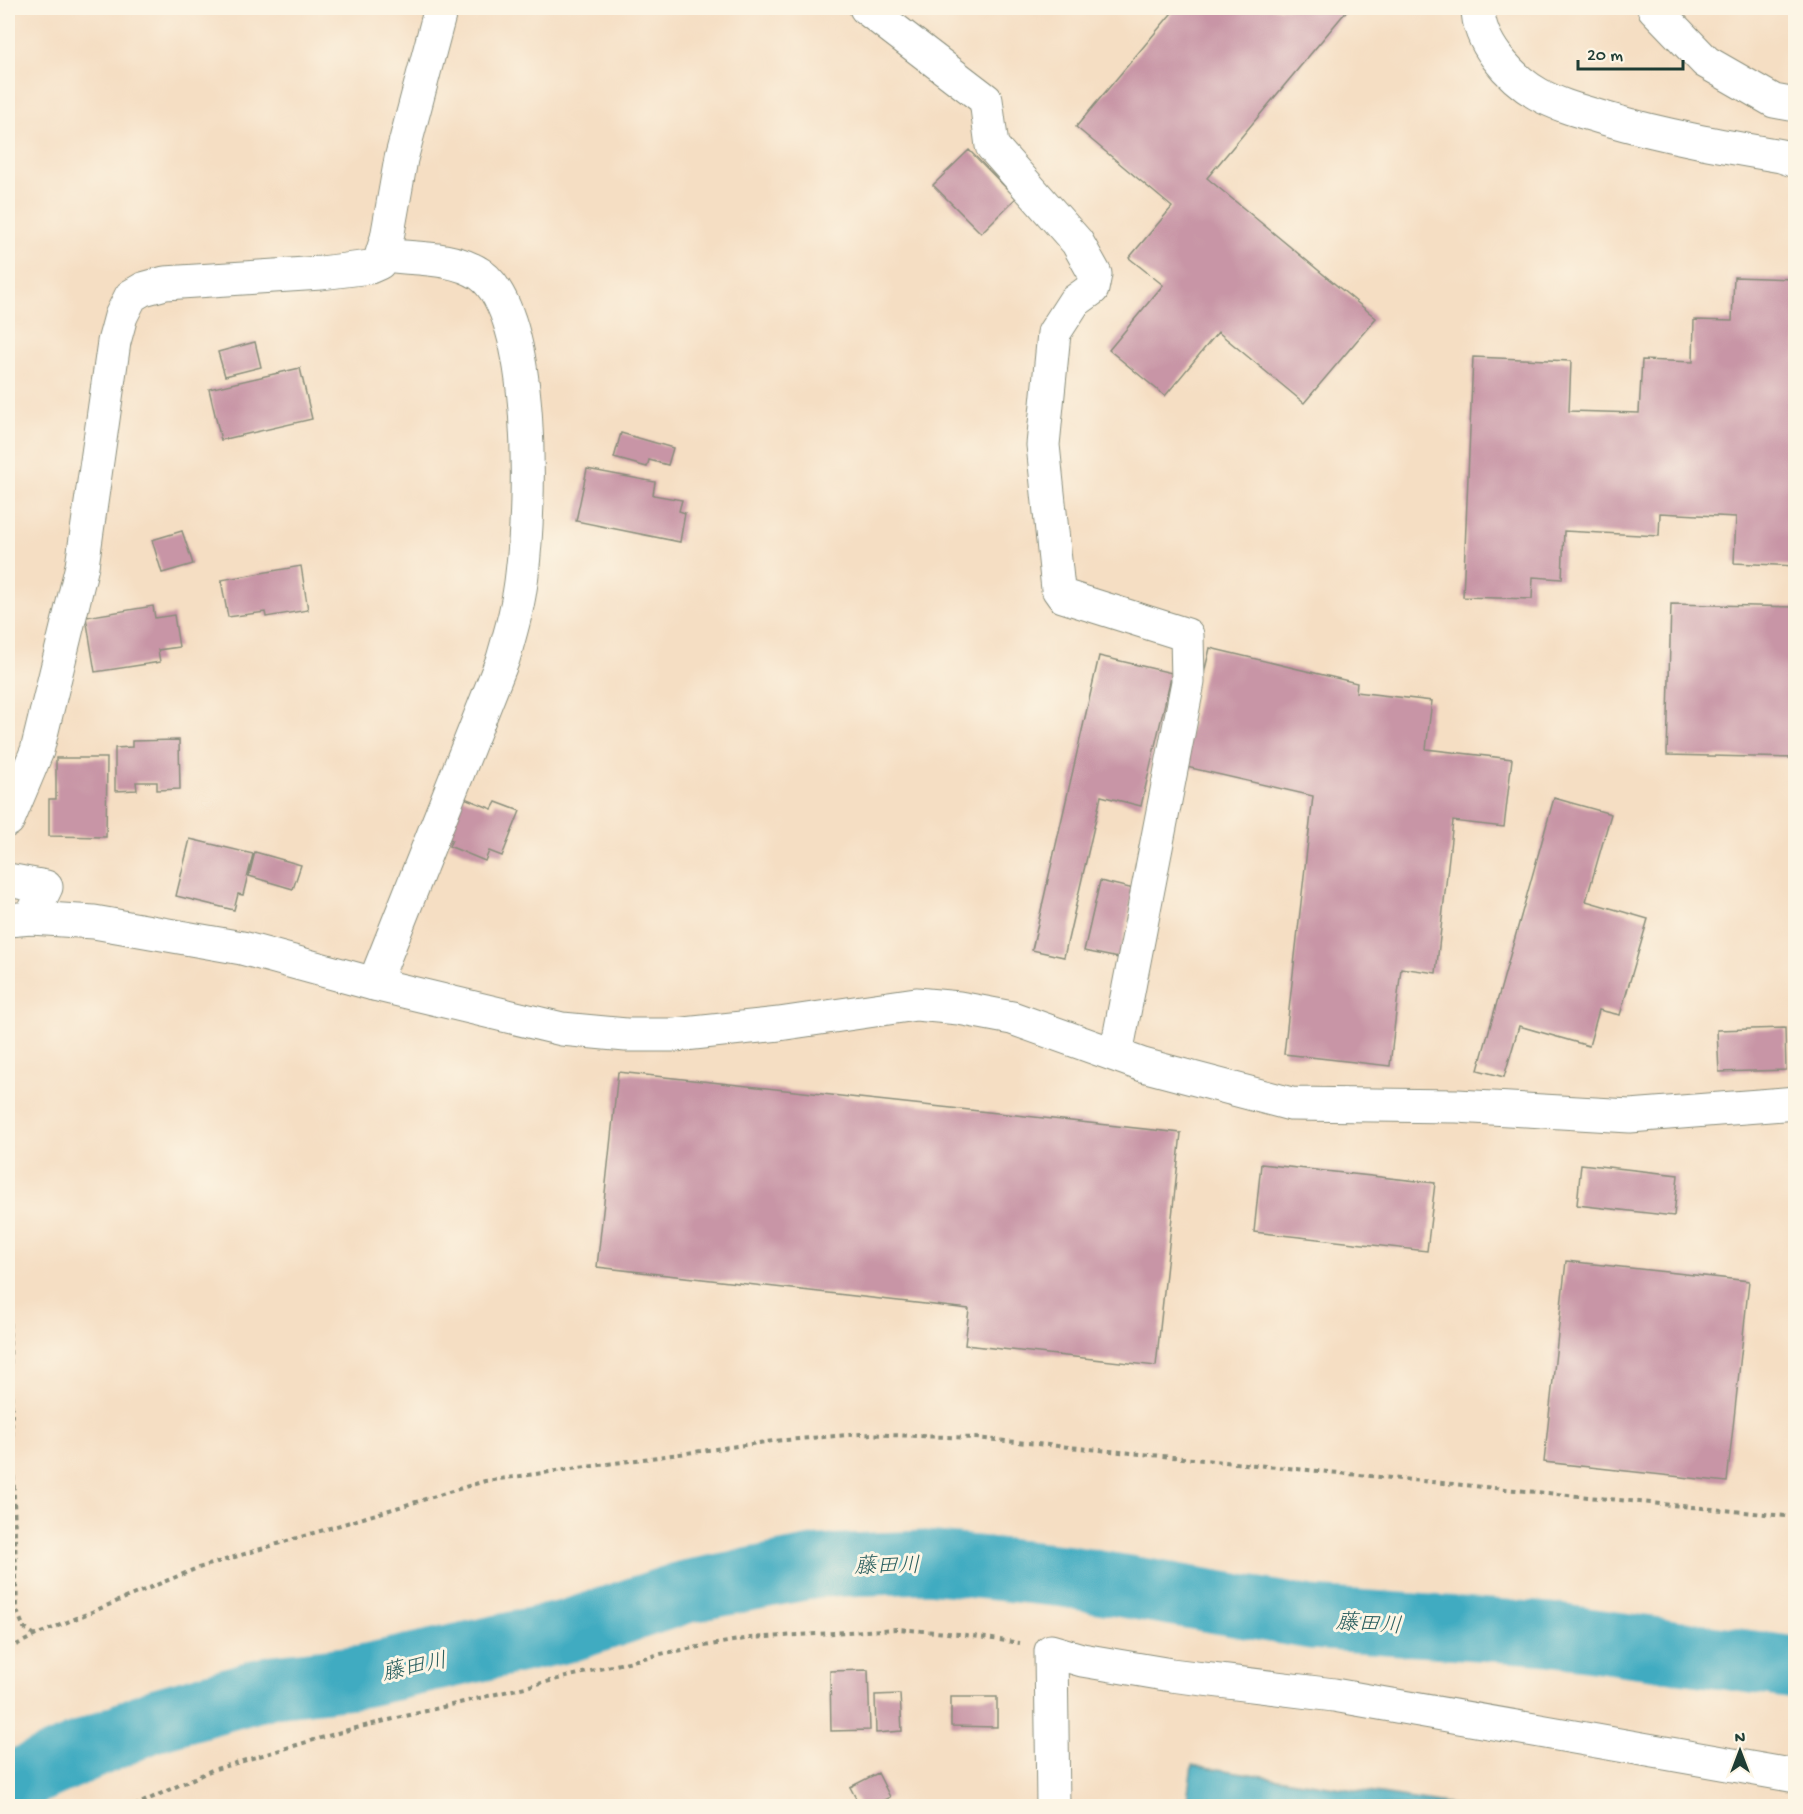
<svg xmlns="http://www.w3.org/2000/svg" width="1803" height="1814" font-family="'Gochi Hand','Klee One',sans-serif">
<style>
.water{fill:#41abc1;stroke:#30747a;stroke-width:1.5}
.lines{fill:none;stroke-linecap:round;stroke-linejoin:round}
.river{stroke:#41abc1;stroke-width:63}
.building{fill:#c895a6}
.street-casing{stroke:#8a8e7c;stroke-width:35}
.secondary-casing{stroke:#8a8e7c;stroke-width:35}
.path{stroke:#8a8e7c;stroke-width:4;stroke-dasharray:4.5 4.5;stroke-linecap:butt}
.street{stroke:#fff;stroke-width:33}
.secondary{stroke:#fff;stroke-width:33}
.labels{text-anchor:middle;stroke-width:6;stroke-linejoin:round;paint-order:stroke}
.water-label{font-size:22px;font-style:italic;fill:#295e5e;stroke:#fcf5e5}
</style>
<rect width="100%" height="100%" fill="#fcf5e5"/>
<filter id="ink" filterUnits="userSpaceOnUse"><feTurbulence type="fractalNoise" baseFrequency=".0167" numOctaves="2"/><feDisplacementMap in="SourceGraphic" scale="12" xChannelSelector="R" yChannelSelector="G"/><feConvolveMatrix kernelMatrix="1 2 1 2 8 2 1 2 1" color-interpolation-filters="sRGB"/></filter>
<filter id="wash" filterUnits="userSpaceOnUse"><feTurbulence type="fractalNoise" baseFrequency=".008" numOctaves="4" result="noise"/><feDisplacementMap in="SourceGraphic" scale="24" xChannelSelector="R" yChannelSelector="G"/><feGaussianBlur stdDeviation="1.35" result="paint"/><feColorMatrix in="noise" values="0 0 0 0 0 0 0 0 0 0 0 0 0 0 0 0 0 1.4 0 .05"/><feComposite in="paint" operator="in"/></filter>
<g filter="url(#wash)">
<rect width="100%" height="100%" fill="#f5dec3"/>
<!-- water -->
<path class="water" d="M 1192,1765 L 1459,1806 L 1186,1806 Z"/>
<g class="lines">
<!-- river -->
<path class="river" d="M 8,1791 L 23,1778 L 157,1719 L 274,1686 L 362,1676 L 568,1631 L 685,1592 L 819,1566 L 927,1562 L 1064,1576 L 1311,1618 L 1550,1634 L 1796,1668"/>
</g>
<g id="blocks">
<!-- building -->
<path class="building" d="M 1176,8 L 1349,8 L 1207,178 L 1376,318 L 1304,403 L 1218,332 L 1165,396 L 1109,350 L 1163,285 L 1129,258 L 1172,207 L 1076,127 Z
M 969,150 L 1016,198 L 981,233 L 933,185 Z
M 1734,277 L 1796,279 L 1796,566 L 1734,563 L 1736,517 L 1660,513 L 1659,536 L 1564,531 L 1562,579 L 1533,577 L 1532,599 L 1463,597 L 1473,357 L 1571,361 L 1569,411 L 1639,413 L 1642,360 L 1693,362 L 1694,320 L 1732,321 Z
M 255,342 L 261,367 L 225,376 L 218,352 Z
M 300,368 L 312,419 L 221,440 L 209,389 Z
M 621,433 L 673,448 L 668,465 L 649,460 L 647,467 L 614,458 Z
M 587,469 L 655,482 L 653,495 L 682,500 L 679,511 L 685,513 L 680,542 L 576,521 Z
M 182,531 L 193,564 L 162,573 L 152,540 Z
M 301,566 L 308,610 L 266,617 L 265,612 L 228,617 L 221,580 Z
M 1671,604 L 1796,607 L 1796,758 L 1667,755 Z
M 153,606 L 155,618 L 174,615 L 179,647 L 158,650 L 160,662 L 95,672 L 86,617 Z
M 1210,648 L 1357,683 L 1356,692 L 1432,701 L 1426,749 L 1512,759 L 1504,827 L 1453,821 L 1436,973 L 1401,968 L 1390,1066 L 1284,1054 L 1313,796 L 1182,766 Z
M 1099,656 L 1172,673 L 1141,806 L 1101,796 L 1064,957 L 1032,950 Z
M 179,740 L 180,789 L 157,790 L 157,782 L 136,782 L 137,790 L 115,791 L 115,748 L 132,747 L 132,741 Z
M 56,758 L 107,758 L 106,837 L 49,836 L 49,799 L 56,799 Z
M 462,797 L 492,809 L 496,802 L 520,811 L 502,856 L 489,851 L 485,861 L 449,846 L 452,840 L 446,838 Z
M 1554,798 L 1611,814 L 1586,901 L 1648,919 L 1620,1015 L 1599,1010 L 1589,1046 L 1519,1026 L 1504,1077 L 1478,1070 Z
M 190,839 L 253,854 L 243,895 L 238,894 L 234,910 L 176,896 Z
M 255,852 L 301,865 L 293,889 L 249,876 Z
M 1100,881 L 1134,889 L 1119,958 L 1084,951 Z
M 1785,1028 L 1786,1070 L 1719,1072 L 1717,1030 Z
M 618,1072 L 1181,1133 L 1156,1366 L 965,1345 L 969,1309 L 597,1267 Z
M 1261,1164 L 1435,1183 L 1427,1251 L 1254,1232 Z
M 1581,1164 L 1678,1175 L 1674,1216 L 1577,1205 Z
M 1566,1261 L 1749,1281 L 1727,1482 L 1544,1462 Z
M 868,1670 L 870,1730 L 831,1731 L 830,1671 Z
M 900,1694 L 902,1731 L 876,1733 L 875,1695 Z
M 951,1697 L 997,1697 L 997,1727 L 951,1726 Z
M 878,1773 L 890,1797 L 872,1806 L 860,1806 L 850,1787 Z"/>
</g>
</g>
<g filter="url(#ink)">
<use href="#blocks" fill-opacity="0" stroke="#8a8e7c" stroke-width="1.5"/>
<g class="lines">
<defs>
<path id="street" d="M 866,8 L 986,100 L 992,146 L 1077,242 L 1095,274 L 1092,289 L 1074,302 L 1054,333 L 1043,445 L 1058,589 L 1063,596 L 1187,635 L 1188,682 L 1116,1054
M 1478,8 C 1478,42 1509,77 1538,94 C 1559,106 1584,112 1607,119 C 1665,136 1722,146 1781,156 L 1796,161
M 8,820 L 37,751 L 82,566 L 114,342 L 121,316 L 131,296 L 143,289 L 165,283 L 321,273 L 370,267 L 379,263 L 387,238 L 401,159 L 441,8
M 8,880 L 46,887 L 31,918
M 374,984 L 503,659 C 511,631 519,604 522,574 C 530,510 537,314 480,274 C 453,256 413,259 382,255
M 1053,1806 L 1051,1651 L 1082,1660 L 1171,1675 L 1334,1695 L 1796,1776"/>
<path id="secondary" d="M 1654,8 L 1706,62 L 1774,101 L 1796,105
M 8,920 L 31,918 L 94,922 L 242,948 L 374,984 L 562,1029 L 626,1035 L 675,1035 L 779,1024 L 916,1004 L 959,1008 L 1012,1018 L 1143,1065 L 1291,1104 L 1457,1106 L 1630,1116 L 1796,1103"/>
</defs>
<!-- street casing -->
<use href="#street" class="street-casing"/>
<!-- secondary casing -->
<use href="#secondary" class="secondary-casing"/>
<!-- path -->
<path class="path" d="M 8,1269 L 17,1611 L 24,1628 L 35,1635
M 8,1649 L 36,1635 L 195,1569 L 485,1481 L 773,1441 L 861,1434 L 975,1438 L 1796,1517
M 134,1806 L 212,1770 L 348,1730 L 665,1653 L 750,1638 L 898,1629 L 959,1634 L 1020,1643"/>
<!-- street -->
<use href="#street" class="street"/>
<!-- secondary -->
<use href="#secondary" class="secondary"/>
</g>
</g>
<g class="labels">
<!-- water labels -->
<g class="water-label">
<text transform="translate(887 1564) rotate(-1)" y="8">藤田川</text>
<text transform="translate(1369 1622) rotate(4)" y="8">藤田川</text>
<text transform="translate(414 1665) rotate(-12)" y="8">藤田川</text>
</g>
</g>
<!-- margin -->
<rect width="1803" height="1814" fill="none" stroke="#fcf5e5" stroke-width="30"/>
<!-- north arrow -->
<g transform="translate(1740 1751)" stroke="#fcf5e5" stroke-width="4.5" paint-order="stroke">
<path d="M0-4.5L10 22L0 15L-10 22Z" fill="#1f3d34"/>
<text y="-9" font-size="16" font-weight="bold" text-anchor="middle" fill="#1f3d34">N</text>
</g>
<!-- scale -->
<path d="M1578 60v9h105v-9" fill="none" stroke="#1f3d34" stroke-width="3"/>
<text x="1587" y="60" font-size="18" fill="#1f3d34" stroke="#fcf5e5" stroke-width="4.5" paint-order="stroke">20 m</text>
</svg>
